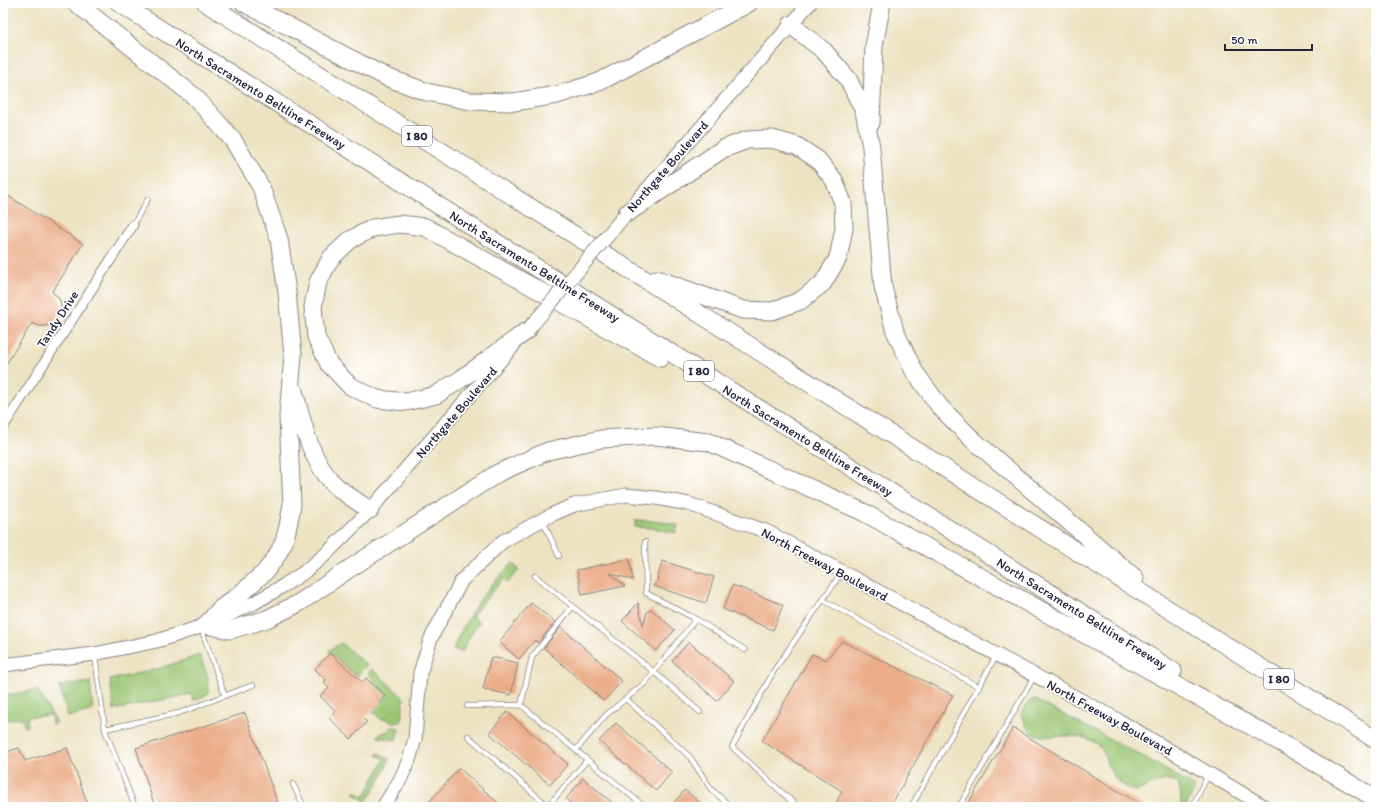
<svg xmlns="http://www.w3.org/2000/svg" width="1379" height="810" font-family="Itim,sans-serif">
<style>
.green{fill:#9bc673;stroke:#5e7457}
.building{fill:#ebac87}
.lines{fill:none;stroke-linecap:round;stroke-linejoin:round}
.lane-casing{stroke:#88827f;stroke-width:6}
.street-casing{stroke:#88827f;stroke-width:11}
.secondary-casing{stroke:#88827f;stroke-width:15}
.highway-casing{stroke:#88827f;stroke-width:19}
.lane{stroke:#fff;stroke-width:4.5}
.street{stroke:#fff;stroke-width:9}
.secondary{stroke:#fff;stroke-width:13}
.highway{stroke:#fff;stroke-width:17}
.secondary-bridge-casing{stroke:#88827f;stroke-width:15;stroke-linecap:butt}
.secondary-bridge{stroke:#fff;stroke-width:13}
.labels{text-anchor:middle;stroke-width:3.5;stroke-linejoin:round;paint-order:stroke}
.shield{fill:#fff;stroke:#646476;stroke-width:1}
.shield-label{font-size:12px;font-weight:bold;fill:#22223b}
.street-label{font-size:13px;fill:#22223b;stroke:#fff}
</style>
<rect width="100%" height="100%" fill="#fff"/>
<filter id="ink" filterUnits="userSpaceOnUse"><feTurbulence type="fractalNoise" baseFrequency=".025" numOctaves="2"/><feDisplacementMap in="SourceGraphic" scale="8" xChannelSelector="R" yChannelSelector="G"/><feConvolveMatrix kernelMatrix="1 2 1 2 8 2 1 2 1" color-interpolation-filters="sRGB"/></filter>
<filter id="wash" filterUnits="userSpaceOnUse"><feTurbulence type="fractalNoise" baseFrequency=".012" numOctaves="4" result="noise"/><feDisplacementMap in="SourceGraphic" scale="16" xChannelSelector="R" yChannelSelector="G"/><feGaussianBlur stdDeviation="0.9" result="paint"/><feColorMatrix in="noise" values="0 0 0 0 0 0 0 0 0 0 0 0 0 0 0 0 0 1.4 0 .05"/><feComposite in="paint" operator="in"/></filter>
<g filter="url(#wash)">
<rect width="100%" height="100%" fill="#ede3c3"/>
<!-- green -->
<path class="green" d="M 635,520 L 656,521 L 678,525 L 676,533 L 652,528 L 635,527 Z
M 513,563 L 519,570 L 507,583 L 503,579 L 472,616 L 479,622 L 471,634 L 462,652 L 453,649 C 468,614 485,589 513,563 Z
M 341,643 L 367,665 L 359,673 L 358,676 L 356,676 L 328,651 Z
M 200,655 C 203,664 214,688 206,695 C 202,698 197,699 193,700 L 191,694 L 114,710 L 110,680 L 160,668 Z
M 372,669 L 404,698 L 401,722 L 390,722 L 388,719 L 381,719 L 374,713 L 374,711 L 387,697 L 387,695 L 373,683 L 374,680 L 368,674 Z
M 90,682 L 93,710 L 68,717 L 59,686 Z
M 38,690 L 56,722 L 54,725 L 52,724 L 51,715 L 27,717 L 28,726 L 26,728 L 24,726 L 23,718 L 3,720 L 3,695 Z
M 1034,699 L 1151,761 L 1195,787 L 1193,793 L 1185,807 L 1181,807 C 1181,802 1181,796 1180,791 C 1176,769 1149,786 1137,791 C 1122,788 1113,778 1107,764 C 1105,759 1104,753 1102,749 C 1099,745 1094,742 1090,740 C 1073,731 1043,741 1032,733 C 1027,729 1024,721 1021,715 L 1029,701 Z
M 392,727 L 399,728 L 396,740 L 378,737 L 378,735 L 388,731 Z
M 378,753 L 390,759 L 381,778 L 366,802 L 354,793 L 356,792 L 364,797 L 385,759 L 377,755 Z"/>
<g id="blocks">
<!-- building -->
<path class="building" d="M 7,195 L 83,244 L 52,292 L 57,296 L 61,302 L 61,310 L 58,317 L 53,323 L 46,326 L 39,326 L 32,323 L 3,369 L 3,200 Z
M 629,559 L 633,580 L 609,573 L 625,586 L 582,595 L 577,570 Z
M 662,561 L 714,577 L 706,603 L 653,586 L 659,579 L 657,580 Z
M 733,585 L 783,605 L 773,630 L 723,609 Z
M 531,603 L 555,622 L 538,643 L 535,640 L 519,659 L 499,642 Z
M 638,603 L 643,625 L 647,612 L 651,609 L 675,630 L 656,651 L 622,621 Z
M 561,627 L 622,681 L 604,701 L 544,648 Z
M 842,641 L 953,695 L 890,807 L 834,807 L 842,791 L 762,741 L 812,654 L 826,660 Z
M 689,642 L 734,681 L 717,701 L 672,661 Z
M 330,653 L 362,682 L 366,678 L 385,696 L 363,719 L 367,722 L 351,739 L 329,718 L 336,711 L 320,696 L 329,688 L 324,683 L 326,680 L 315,669 Z
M 491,657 L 518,663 L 511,695 L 483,689 Z
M 507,712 L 568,764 L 550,785 L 489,733 Z
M 245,713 L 279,807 L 155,807 L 136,748 Z
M 616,723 L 672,772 L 656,791 L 599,741 Z
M 1013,728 L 1145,807 L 966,807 Z
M 19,748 L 25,761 L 67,748 L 89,807 L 3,807 L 3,753 Z
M 459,768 L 503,807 L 425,807 Z
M 583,778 L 617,807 L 575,807 L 566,799 Z
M 685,790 L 705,807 L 670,807 Z"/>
</g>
</g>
<g filter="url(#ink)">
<use href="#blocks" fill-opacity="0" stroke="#88827f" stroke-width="1"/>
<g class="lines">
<defs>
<path id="lane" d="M 133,225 L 148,199
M 543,521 L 559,556
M 645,542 L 646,593 L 696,619 L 745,650
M 535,576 L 654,672 L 700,712
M 823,600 L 979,687
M 201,628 L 225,696
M 95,656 L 105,730 L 135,807
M 626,699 L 690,757 L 711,789 L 731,807
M 521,705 L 532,657 L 573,606
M 467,706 L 521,705 L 645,807
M 105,729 L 179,713 L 253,685
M 468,736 L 549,807
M 576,750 L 606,715 L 645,683 L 696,619
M 293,784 L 304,807
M 548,806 L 587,760
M 798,807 L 732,747 L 775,669 L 842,572
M 911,807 L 996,656
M 959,807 L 1034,677
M 1192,807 L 1208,775"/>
<path id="street" d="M 3,427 L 133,225"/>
<path id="secondary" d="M 635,203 L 810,3
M 3,665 L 94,654 L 157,641 L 206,625 L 254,603 L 283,586 L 303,573 L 326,554 L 370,510 L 513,346
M 383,807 L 400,780 L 409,760 L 415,739 L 420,673 L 431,638 L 462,580 L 503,541 L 551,515 L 574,505 L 626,495 L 656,498 L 689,504 L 768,532 L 1120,721 L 1265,807"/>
<path id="highway" d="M 76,3 L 195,97 L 233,140 L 261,187 L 279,239 L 287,292 L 293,355 L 288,416 L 292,505 L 288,526 L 284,542 L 276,557 L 265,572 L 239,595 L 220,609 L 206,625 L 230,630 L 267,619 L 299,603 L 349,569 L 498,473 L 548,451 L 601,439 L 655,436 L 709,442 L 863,512 L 1278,741
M 119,3 L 1173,671
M 206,3 L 1376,740
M 244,3 L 386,77 L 427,92 L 470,101 L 514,102 L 557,95 L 599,82 L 749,3
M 791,25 L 824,51 L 848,79 L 864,111 L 871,147 L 883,287 L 895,331 L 914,371 L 940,407 L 972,439 L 1135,578
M 871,123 L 874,46 L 882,3
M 626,214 L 723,149 L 747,140 L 772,139 L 797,146 L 818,160 L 834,180 L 843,203 L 844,229 L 838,258 L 823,283 L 800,301 L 772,311 L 743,310 L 657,279
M 528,330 L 461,379 L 436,395 L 406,402 L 377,399 L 350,386 L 329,364 L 316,337 L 313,307 L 318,282 L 331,258 L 350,240 L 373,228 L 399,224 L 425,227 L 660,358
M 294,391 C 303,423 309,456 331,481 C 341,492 358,502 370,510
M 1268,735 L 1376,799"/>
</defs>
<!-- lane casing -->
<use href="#lane" class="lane-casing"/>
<!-- street casing -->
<use href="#street" class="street-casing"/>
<!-- secondary casing -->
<use href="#secondary" class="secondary-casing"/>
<!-- highway casing -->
<use href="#highway" class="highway-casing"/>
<!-- lane -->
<use href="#lane" class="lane"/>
<!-- street -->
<use href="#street" class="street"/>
<!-- secondary -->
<use href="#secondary" class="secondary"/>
<!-- highway -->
<use href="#highway" class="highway"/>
<defs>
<path id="secondary-bridge" d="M 528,330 L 626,214"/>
</defs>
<!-- secondary-bridge casing -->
<use href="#secondary-bridge" class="secondary-bridge-casing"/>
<!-- secondary-bridge -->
<use href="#secondary-bridge" class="secondary-bridge"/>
</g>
</g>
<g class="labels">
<!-- shield labels -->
<g class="shield">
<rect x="402" y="126" width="30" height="20" rx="3"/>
<rect x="684" y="361" width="30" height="20" rx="3"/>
<rect x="1264" y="669" width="30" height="20" rx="3"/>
</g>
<g class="shield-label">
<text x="417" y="140">I 80</text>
<text x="699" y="375">I 80</text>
<text x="1279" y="683">I 80</text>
</g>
<!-- street labels -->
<g class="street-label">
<text transform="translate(261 93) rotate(32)" y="5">North Sacramento Beltline Freeway</text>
<text transform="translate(667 166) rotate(-49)" y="5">Northgate Boulevard</text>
<text transform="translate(535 266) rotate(32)" y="5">North Sacramento Beltline Freeway</text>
<text transform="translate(57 319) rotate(-57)" y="5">Tandy Drive</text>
<text transform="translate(456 412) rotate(-49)" y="5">Northgate Boulevard</text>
<text transform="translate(808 440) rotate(32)" y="5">North Sacramento Beltline Freeway</text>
<text transform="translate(825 564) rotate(28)" y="5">North Freeway Boulevard</text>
<text transform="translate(1082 613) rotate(32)" y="5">North Sacramento Beltline Freeway</text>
<text transform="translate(1110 717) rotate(29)" y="5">North Freeway Boulevard</text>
</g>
</g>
<!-- margin -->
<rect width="1379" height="810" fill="none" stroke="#fff" stroke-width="16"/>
<!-- scale -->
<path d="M1225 44v6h87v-6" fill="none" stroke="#22223b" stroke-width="2"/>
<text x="1231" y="44" font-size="12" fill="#22223b" stroke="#ffffff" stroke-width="3" paint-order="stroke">50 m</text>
</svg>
